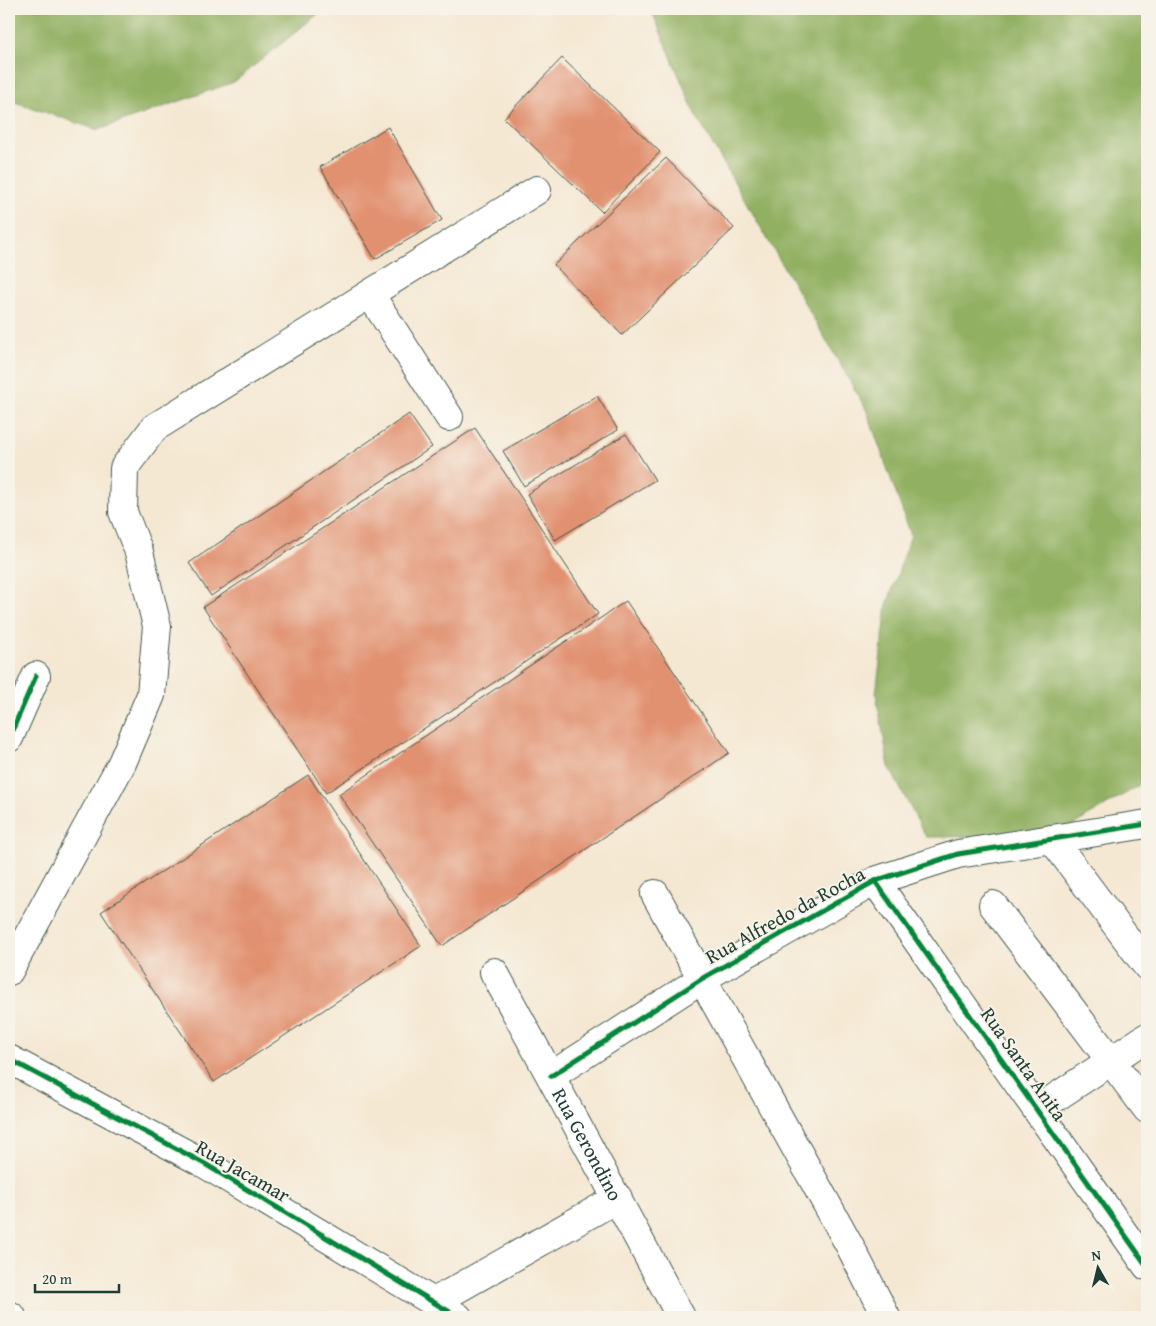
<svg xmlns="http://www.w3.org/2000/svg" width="1156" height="1326" font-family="'Gentium Book Plus',serif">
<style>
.forest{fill:#92b062;stroke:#58764b}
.building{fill:#e19070}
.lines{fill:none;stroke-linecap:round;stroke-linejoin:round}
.minor-casing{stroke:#3f574c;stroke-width:30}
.minor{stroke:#fff;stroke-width:28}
.cycleway-casing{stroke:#f7f3e8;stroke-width:8}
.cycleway{stroke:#00873e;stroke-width:5}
.labels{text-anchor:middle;stroke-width:4;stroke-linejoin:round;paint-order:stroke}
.street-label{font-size:20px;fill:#1f3d34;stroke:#f7f3e8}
</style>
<rect width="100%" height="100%" fill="#f7f3e8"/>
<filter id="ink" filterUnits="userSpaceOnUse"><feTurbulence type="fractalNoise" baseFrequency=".02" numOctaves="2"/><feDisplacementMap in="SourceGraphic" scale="10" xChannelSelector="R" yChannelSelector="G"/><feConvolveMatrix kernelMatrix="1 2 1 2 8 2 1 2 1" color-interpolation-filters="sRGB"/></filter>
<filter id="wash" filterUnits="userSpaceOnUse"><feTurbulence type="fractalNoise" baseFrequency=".0096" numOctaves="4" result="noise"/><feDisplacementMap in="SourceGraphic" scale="20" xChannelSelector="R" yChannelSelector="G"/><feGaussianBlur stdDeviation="1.12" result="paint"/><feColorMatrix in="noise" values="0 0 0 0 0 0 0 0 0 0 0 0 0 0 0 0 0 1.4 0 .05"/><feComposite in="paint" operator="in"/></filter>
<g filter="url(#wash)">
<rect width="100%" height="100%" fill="#f5e8d3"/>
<!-- forest -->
<path class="forest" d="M 9,9 L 324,9 L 234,82 L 98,130 L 9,100 Z
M 651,9 L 1147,9 L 1147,778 L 1135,788 L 1055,836 L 926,837 L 889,767 L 876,694 L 887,605 L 911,535 L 866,409 L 695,114 Z"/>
<g id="blocks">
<!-- building -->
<path class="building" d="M 562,58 L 660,152 L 602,212 L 504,118 Z
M 388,127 L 442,220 L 375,259 L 320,167 Z
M 666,158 L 734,228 L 622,335 L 554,265 Z
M 597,396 L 618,430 L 524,486 L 503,451 Z
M 409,414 L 432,447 L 211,596 L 189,563 Z
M 475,428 L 598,614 L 326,793 L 203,607 Z
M 626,434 L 655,480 L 555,540 L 527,494 Z
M 626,601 L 729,753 L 442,946 L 339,794 Z
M 308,775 L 421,946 L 214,1082 L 101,912 Z"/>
</g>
</g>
<g filter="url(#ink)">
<use href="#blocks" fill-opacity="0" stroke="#3f574c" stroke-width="1"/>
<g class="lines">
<defs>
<g id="minor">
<path d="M 370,294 L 449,417"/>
<path d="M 9,738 L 36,676"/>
<path d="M 1052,839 L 1147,966"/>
<path d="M 875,881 L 1147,1266"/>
<path d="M 655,894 L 850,1246 L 886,1317"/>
<path d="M 993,905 L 1147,1109"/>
<path d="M 9,971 L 122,763 L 151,695 L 157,626 L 139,552 L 123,512 L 124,468 L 154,428 L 537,190"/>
<path id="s1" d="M 494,972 L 681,1317"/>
<path d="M 9,1059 L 205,1164 L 458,1317"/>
<path d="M 551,1076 L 703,978 L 875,881 L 958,854 L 1147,824"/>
<path d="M 1038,1109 L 1147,1037"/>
<path d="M 434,1302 L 618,1198"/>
<path d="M 9,1315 L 12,1317"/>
</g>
</defs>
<!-- minor casing -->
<use href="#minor" class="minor-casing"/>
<!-- minor -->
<use href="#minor" class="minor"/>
<defs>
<path id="cycleway" d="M 9,738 L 36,676
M 875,881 L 1147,1266
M 9,1059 L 205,1164 L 458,1317
M 551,1076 L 703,978 L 875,881 L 958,854 L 1147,824"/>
</defs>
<!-- cycleway casing -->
<use href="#cycleway" class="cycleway-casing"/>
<!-- cycleway -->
<use href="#cycleway" class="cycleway"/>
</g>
</g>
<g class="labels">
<!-- street labels -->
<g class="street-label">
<text transform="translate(785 915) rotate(-29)" y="7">Rua Alfredo da Rocha</text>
<text transform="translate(1024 1064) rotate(55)" y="7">Rua Santa Anita</text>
<text dy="7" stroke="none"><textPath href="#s1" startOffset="196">Rua Gerondino</textPath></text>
<text transform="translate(243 1171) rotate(30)" y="7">Rua Jacamar</text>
</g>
</g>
<!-- margin -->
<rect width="1156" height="1326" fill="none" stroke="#f7f3e8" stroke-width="30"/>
<!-- north arrow -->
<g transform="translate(1098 1268) rotate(352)" stroke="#f7f3e8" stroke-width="4" paint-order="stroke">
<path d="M0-4L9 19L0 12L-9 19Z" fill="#1f3d34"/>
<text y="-8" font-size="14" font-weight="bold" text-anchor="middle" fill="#1f3d34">N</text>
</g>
<!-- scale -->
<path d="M35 1284v8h84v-8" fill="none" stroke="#1f3d34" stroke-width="2.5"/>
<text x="42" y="1284" font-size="15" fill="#1f3d34" stroke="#f7f3e8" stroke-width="4" paint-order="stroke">20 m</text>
</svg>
